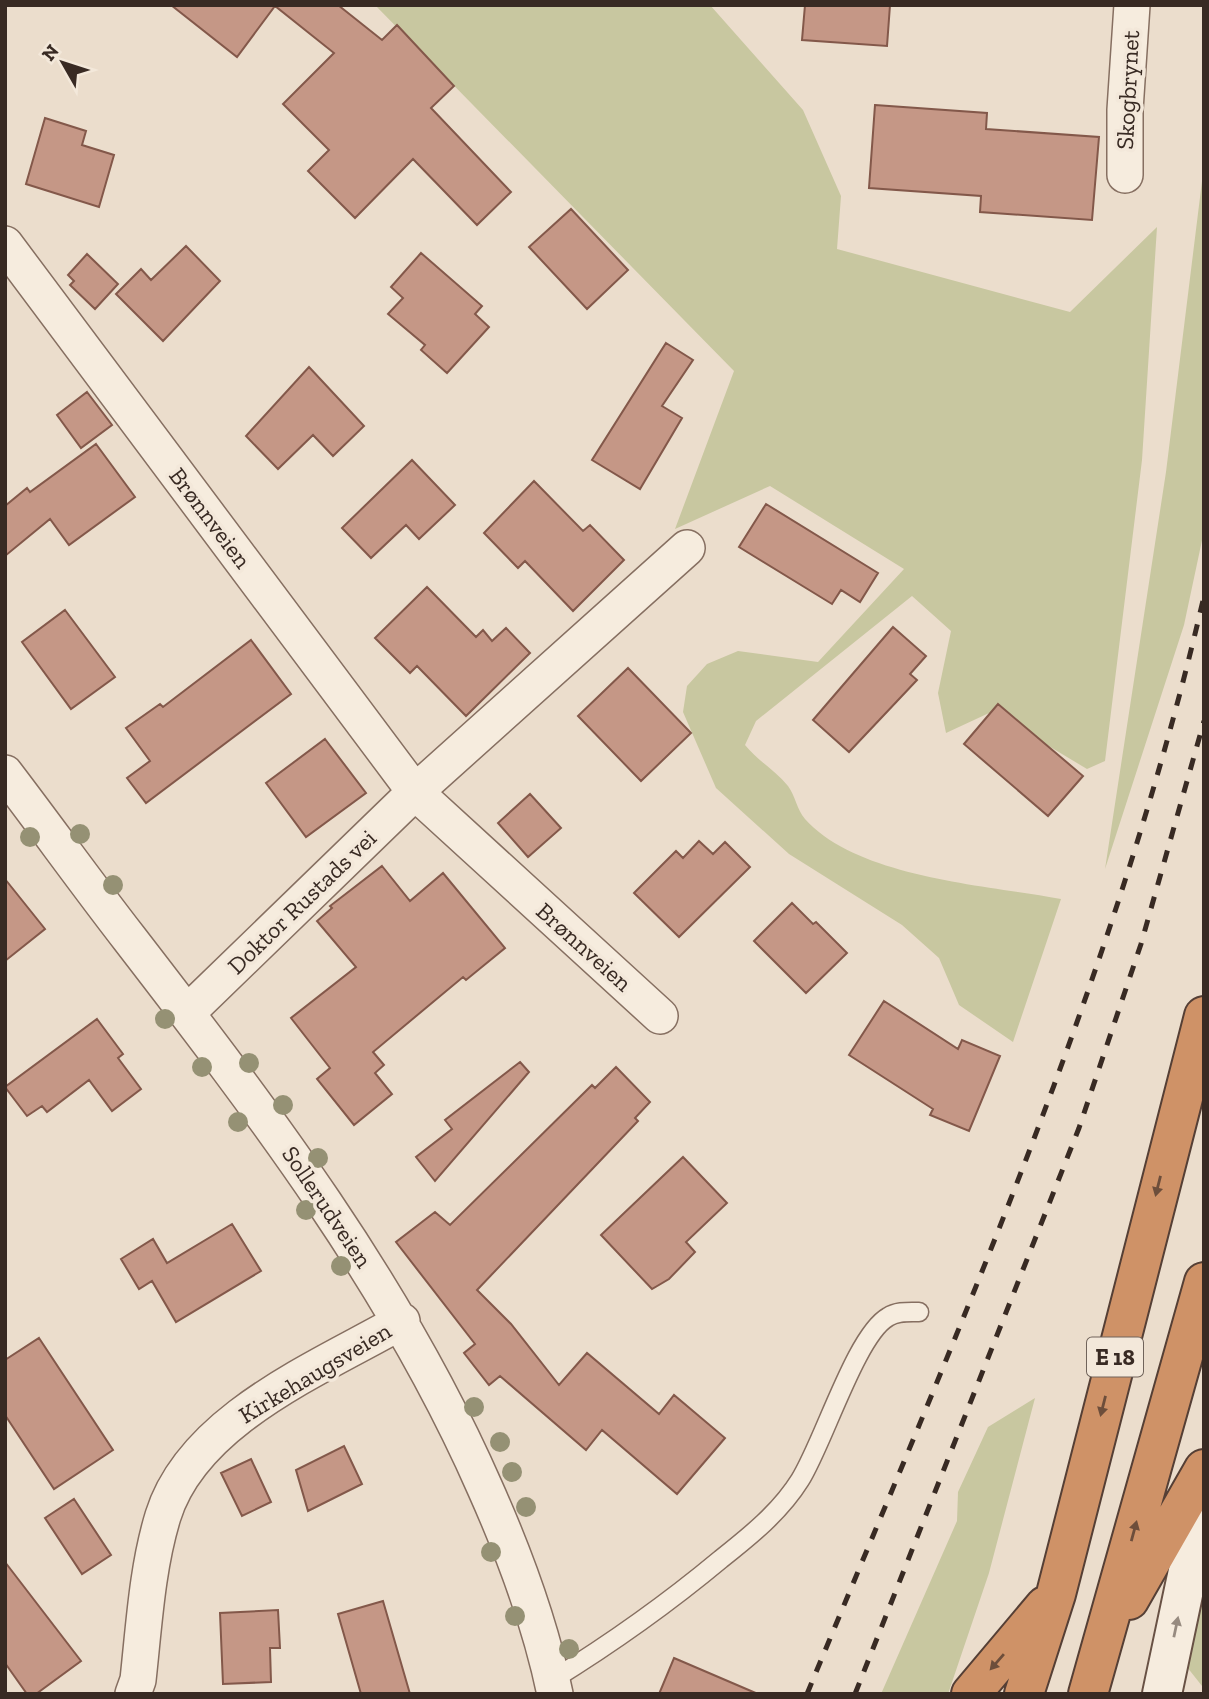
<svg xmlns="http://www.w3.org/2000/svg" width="1209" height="1699" font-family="'Zilla Slab',serif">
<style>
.green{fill:#c8c7a0}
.building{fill:#c59786;stroke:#83584a;stroke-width:2}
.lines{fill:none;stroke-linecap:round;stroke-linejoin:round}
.lane-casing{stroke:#866f61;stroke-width:21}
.street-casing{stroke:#866f61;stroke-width:38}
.secondary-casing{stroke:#685144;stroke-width:42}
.highway-casing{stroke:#553f35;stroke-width:42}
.lane{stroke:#f6ecde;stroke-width:18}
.street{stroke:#f6ecde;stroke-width:35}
.secondary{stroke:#f6ecde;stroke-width:38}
.highway{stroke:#cf9267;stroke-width:38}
.rail{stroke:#382a23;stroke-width:5;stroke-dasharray:12 12;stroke-linecap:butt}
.tree{fill:#959174}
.oneway{fill:#6d4e3b}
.oneway2{fill:#978b80}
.labels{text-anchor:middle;stroke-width:7;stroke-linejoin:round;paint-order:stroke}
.shield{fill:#f3e8da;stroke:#70635a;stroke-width:2}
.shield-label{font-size:23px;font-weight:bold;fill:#382a23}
.street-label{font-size:24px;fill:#382a23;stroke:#f3e8da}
</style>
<rect width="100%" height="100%" fill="#ebddcc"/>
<!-- green -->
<path class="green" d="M 375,5 L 710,5 L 803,110 L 841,196 L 837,249 L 1070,312 L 1157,227 L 1142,460 L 1105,761 L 1087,769 L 1032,736 L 1002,707 L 946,733 L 938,693 L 951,631 L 912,596 L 756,721 L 745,745 C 758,761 775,770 788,786 C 795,795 797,810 805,819 C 858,878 986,885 1061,899 L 1013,1042 L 959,1005 L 939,958 L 902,925 L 789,854 L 716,788 L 683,712 L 687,686 L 707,664 L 738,651 L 818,662 L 904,569 L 770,486 L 675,529 L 734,371 Z
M 1204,165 L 1204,531 L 1184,625 L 1105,869 L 1166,472 Z
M 1035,1398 L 989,1573 L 948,1694 L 881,1694 L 957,1521 L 958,1492 L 988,1427 Z
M 1204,1587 L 1204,1681 L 1202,1686 L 1187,1667 Z"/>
<!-- building -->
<path class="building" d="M 171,5 L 338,5 L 382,40 L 397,25 L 454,86 L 431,108 L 511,192 L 477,225 L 413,159 L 355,218 L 308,171 L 329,150 L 283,104 L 334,53 L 275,6 L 237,57 Z
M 805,5 L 890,5 L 887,46 L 802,40 Z
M 875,105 L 987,113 L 986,129 L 1099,137 L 1092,220 L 980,212 L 981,196 L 869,188 Z
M 45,118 L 86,131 L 82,145 L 114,155 L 99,207 L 26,184 Z
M 571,209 L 628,270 L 587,309 L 529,247 Z
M 186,246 L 220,281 L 163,341 L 116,294 L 141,269 L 151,280 Z
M 421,253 L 482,306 L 475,314 L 489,327 L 447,373 L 421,350 L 425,345 L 388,314 L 403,298 L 391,287 Z
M 87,254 L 118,284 L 95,309 L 70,285 L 74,281 L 68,275 Z
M 666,343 L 693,360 L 662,406 L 682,418 L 640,489 L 592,460 Z
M 309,367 L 364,426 L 333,456 L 313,435 L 278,469 L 246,436 Z
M 87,392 L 112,425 L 81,448 L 57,415 Z
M 96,444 L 135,497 L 69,545 L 50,519 L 5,556 L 5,506 L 27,488 L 30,492 Z
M 412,460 L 455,505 L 419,539 L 406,525 L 371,558 L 342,528 Z
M 534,481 L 583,531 L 590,525 L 624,560 L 573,611 L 525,561 L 518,568 L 484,533 Z
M 766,504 L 878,573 L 860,602 L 841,590 L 832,604 L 739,547 Z
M 427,587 L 476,637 L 483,630 L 492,641 L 506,628 L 530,653 L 466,716 L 417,666 L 410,673 L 375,638 Z
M 65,610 L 115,677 L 71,709 L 22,642 Z
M 893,627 L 926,656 L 910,674 L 917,680 L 849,752 L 813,720 Z
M 251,640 L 291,694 L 146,803 L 127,778 L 150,761 L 126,728 L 160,704 L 163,707 Z
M 628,668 L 691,733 L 641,781 L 578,716 Z
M 998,704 L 1083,776 L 1048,816 L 964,744 Z
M 325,739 L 366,793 L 306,837 L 266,783 Z
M 530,794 L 561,828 L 528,857 L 498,823 Z
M 699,841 L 713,854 L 725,842 L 750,867 L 679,937 L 634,893 L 676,851 L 683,858 Z
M 382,866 L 410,901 L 443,873 L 505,948 L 466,980 L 463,977 L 373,1052 L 384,1065 L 375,1073 L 392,1094 L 354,1125 L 317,1079 L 330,1068 L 291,1018 L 356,967 L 317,921 L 332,908 L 330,906 Z
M 5,879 L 45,929 L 5,961 Z
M 792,903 L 813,924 L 816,922 L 847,953 L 806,993 L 754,941 Z
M 884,1001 L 958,1049 L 962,1040 L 1000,1056 L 969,1131 L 930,1115 L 933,1109 L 849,1055 Z
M 97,1019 L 123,1054 L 118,1058 L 141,1089 L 112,1111 L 89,1080 L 47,1112 L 42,1106 L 27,1116 L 5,1087 Z
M 520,1062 L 529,1072 L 435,1181 L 416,1157 L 452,1129 L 445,1120 Z
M 616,1067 L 650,1102 L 635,1118 L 638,1121 L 477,1290 L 511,1324 L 559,1385 L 587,1353 L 659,1414 L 674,1395 L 725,1438 L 677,1494 L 602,1430 L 586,1450 L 500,1376 L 489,1385 L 464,1353 L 475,1344 L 396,1242 L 435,1212 L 450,1225 L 592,1085 L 595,1088 Z
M 683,1157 L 727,1203 L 686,1242 L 695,1252 L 669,1279 L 652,1289 L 601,1235 Z
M 232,1224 L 261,1271 L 176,1322 L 152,1281 L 139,1289 L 121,1259 L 153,1239 L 167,1263 Z
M 39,1338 L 113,1450 L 54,1489 L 5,1415 L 5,1360 Z
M 344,1446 L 362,1484 L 308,1511 L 296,1470 Z
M 251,1459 L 271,1502 L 242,1516 L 221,1473 Z
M 74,1499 L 111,1555 L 82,1574 L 45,1518 Z
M 5,1562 L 81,1661 L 36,1694 L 27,1694 L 5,1663 Z
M 383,1601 L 410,1694 L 361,1694 L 338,1614 Z
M 278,1610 L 280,1648 L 270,1648 L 271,1682 L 223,1684 L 220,1613 Z
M 674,1658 L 758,1694 L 659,1694 Z"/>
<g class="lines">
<defs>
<path id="lane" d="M 552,1680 C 612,1643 667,1604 721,1559 C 750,1536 780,1512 800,1480 C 823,1444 856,1335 888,1317 C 897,1311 908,1312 919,1312"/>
<path id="street" d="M 1125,175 L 1125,110 L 1132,5
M 5,244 L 415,792 L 660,1016
M 5,773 C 47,828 87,884 129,938 C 264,1113 396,1285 485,1488 C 515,1555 540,1622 555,1694
M 188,1012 L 415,792 L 687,548
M 133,1694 L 138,1680 C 144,1626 147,1568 163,1516 C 193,1419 320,1368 402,1321"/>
<path id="secondary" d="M 1162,1694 L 1204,1495"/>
<path id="highway" d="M 1129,1600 L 1204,1469
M 971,1694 L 1045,1606
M 1024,1694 L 1056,1594 L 1204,1016
M 1088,1694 L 1204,1282"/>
</defs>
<!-- lane casing -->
<use href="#lane" class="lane-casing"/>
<!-- street casing -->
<use href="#street" class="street-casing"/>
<!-- secondary casing -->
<use href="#secondary" class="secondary-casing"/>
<!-- highway casing -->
<use href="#highway" class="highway-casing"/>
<!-- lane -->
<use href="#lane" class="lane"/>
<!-- street -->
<use href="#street" class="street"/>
<!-- secondary -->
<use href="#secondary" class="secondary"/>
<!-- highway -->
<use href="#highway" class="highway"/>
<!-- rail -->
<path class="rail" d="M 807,1694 C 956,1334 1116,978 1204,596
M 855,1694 L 1079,1128 L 1141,944 L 1204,721"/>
</g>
<!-- trees -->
<g class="tree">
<circle cx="80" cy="834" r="10"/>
<circle cx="30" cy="837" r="10"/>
<circle cx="113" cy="885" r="10"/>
<circle cx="165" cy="1019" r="10"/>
<circle cx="249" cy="1063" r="10"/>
<circle cx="202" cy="1067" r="10"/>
<circle cx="283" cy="1105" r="10"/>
<circle cx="238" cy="1122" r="10"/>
<circle cx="318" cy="1158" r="10"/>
<circle cx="306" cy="1210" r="10"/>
<circle cx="341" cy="1266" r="10"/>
<circle cx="474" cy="1407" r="10"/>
<circle cx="500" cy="1442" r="10"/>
<circle cx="512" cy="1472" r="10"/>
<circle cx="526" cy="1507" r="10"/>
<circle cx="491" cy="1552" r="10"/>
<circle cx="515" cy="1616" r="10"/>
<circle cx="569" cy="1649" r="10"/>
</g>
<!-- one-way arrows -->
<defs><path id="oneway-solid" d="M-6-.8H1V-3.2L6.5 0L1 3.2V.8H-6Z" transform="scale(1.75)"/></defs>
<g class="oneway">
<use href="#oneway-solid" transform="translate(1158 1186) rotate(104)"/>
<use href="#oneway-solid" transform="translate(1103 1406) rotate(104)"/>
<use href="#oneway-solid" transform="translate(1134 1531) rotate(-75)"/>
<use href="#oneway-solid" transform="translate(997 1662) rotate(131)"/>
</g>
<use class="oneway2" href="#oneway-solid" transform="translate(1176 1627) rotate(-78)"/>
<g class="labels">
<!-- shield labels -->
<rect class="shield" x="1087" y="1337.5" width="56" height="39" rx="5"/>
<g class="shield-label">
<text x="1115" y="1365">E 18</text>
</g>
<!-- street labels -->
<g class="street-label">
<text transform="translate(1128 90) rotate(-87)" y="8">Skogbrynet</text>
<text transform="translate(210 518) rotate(53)" y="8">Brønnveien</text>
<text transform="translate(302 902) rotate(-44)" y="8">Doktor Rustads vei</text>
<text transform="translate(584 947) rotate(42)" y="8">Brønnveien</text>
<text transform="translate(327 1207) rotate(56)" y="8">Sollerudveien</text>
<text transform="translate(315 1373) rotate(-31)" y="8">Kirkehaugsveien</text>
</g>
</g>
<!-- border -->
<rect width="1209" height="1699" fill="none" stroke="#382a23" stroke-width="14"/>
<!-- north arrow -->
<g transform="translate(63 63) rotate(309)" stroke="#f3e8da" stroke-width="5" paint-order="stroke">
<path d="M0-5L12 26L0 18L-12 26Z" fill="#382a23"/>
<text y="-10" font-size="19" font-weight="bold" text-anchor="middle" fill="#382a23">N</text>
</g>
</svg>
